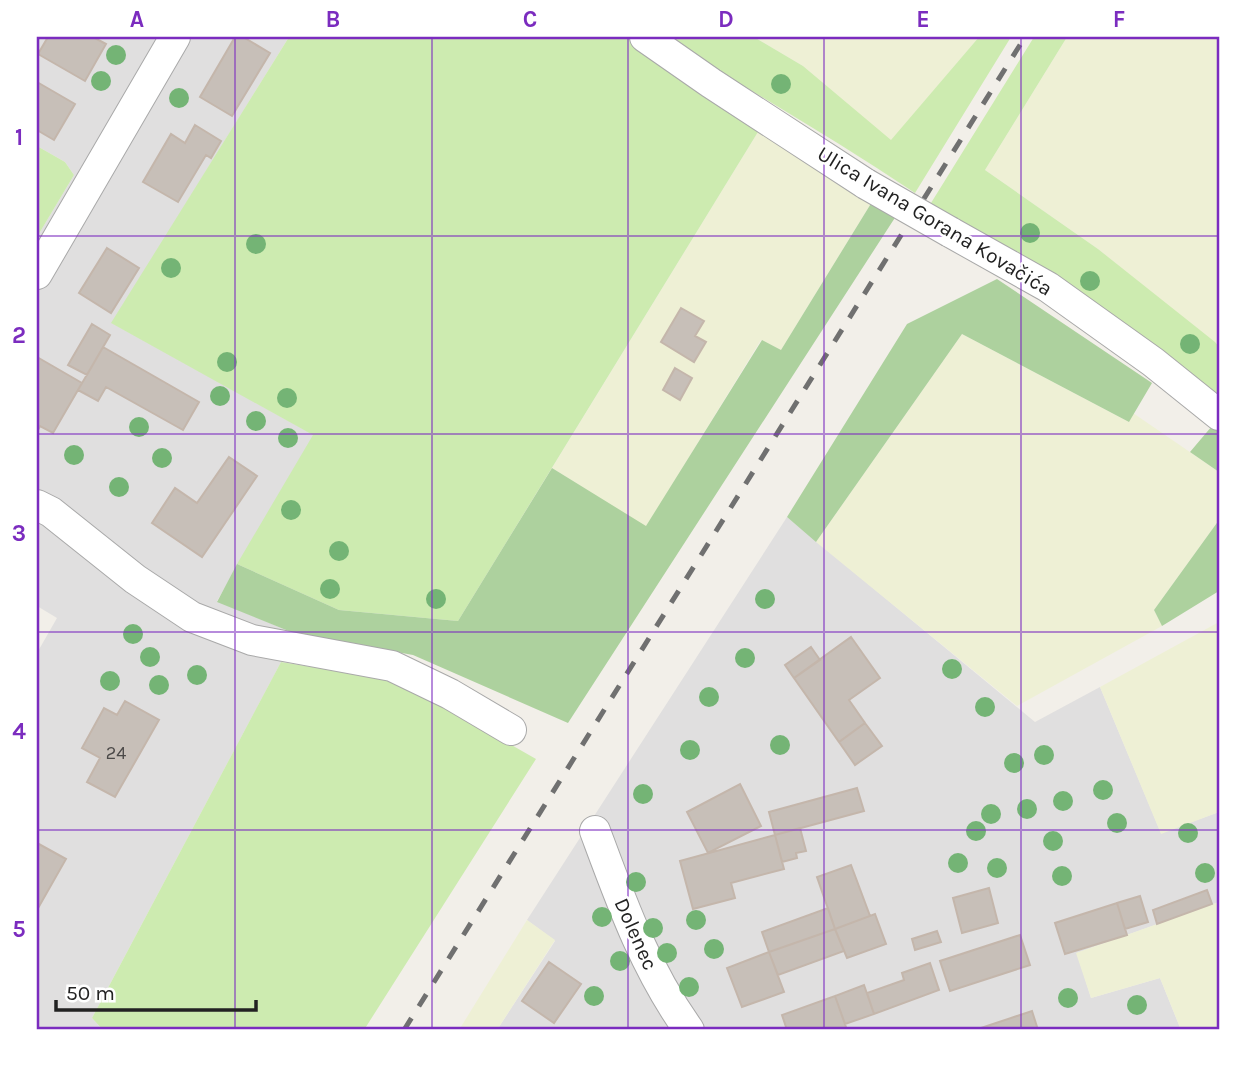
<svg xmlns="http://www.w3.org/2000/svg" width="1256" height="1067" font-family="Karla,sans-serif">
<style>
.residential{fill:#e0dfdf}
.farmland{fill:#eef0d5}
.grass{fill:#cdebb0}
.forest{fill:#add19e}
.building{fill:#c7bfb8;stroke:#c4b6ab;stroke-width:2}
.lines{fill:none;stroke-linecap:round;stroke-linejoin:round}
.minor-casing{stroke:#a9a9a9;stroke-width:32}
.minor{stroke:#fff;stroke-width:30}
.rail{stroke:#707070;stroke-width:5;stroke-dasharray:14 14;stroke-linecap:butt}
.minor-bridge-casing{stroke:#a9a9a9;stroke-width:32;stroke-linecap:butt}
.minor-bridge{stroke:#fff;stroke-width:30}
.tree{fill:#74b475}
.grid{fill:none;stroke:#7b2cbf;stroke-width:2;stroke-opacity:0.55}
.labels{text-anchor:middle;stroke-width:5;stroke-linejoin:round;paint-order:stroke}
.number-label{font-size:18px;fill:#4b4948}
.street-label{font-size:21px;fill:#222;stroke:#fff}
.neatline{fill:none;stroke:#7b2cbf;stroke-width:2.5}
.grid-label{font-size:23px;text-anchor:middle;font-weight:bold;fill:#7b2cbf}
</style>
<rect width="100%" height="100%" fill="#f2efe9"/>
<!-- residential -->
<path class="residential" d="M 37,37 L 289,37 L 112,323 L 314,435 L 217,601 L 296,634 L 92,1018 L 103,1030 L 37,1030 L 37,653 L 57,618 L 37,606 L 37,237 L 74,175 L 65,162 L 37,146 Z
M 787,517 L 1035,722 L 1100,687 L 1161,833 L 1219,812 L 1219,902 L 1077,953 L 1091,998 L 1160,978 L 1181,1030 L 497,1030 L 555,941 L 527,920 Z"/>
<!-- farmland -->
<path class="farmland" d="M 754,37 L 979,37 L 891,141 L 803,66 Z
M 1067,37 L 1219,37 L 1219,347 L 1098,249 L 985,170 Z
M 761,127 L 875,197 L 781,350 L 761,340 L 646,527 L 552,468 Z
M 962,334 L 1129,422 L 1133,413 L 1219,472 L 1219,520 L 1154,610 L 1162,626 L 1017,706 L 816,542 Z
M 1219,622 L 1219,812 L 1161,834 L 1100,687 Z
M 1219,902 L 1219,1030 L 1181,1030 L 1160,978 L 1091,998 L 1076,953 Z
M 527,920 L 555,940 L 497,1030 L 459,1030 Z"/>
<!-- grass -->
<path class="grass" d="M 289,37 L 627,37 L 706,92 L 761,127 L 458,621 L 339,610 L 237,564 L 313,435 L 111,323 Z
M 663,37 L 754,37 L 803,66 L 891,140 L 979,37 L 1011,37 L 915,193 C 833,138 747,89 663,37 Z
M 1034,37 L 1067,37 L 985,170 L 1098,249 L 1215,342 L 1219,347 L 1219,402 L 1048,278 L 931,203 Z
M 37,146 L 65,162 L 74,175 L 37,237 Z
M 281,662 L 400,681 L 536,759 L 364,1030 L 103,1030 L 92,1018 Z"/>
<!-- forest -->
<path class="forest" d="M 875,197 L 898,213 L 568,723 L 413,655 L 296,634 L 217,602 L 237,564 L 339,610 L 458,621 L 552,468 L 646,526 L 762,340 L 781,350 Z
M 997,279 L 1152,383 L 1129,422 L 962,334 L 816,542 L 787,517 L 907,324 Z
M 1212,426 L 1219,433 L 1219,472 L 1190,452 Z
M 1219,520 L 1219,591 L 1162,626 L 1154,610 Z"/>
<!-- building -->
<path class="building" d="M 48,37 L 93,37 L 106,44 L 85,81 L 38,54 Z
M 235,37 L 243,37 L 270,53 L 232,116 L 200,97 Z
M 37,82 L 75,104 L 54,140 L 37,130 Z
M 195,125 L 221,141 L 211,158 L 206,155 L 178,202 L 143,182 L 171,134 L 185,143 Z
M 107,248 L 139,268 L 111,313 L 79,293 Z
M 681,308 L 704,321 L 695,336 L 706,342 L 694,362 L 661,342 Z
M 92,324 L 110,335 L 87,375 L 68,365 Z
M 103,347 L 199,402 L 183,430 L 106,387 L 98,401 L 78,390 Z
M 37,357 L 82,383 L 53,433 L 40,426 L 37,432 Z
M 675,368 L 692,378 L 680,400 L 663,390 Z
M 229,457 L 257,476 L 202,557 L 152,523 L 175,488 L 197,503 Z
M 851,637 L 880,678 L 849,700 L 865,723 L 839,742 L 794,678 Z
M 811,647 L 820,660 L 794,678 L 785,665 Z
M 125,701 L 159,720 L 115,797 L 87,782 L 100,758 L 82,748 L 104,708 L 117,715 Z
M 865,723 L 882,746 L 855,765 L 839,742 Z
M 740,784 L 761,826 L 708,853 L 687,812 Z
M 857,788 L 864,811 L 775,835 L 769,812 Z
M 800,828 L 806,851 L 796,853 L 797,858 L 782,862 L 775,835 Z
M 775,835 L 784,869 L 731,883 L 735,898 L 693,909 L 680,861 Z
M 37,843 L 66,859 L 37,910 Z
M 851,865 L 870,916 L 835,929 L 817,877 Z
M 989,888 L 998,923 L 962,933 L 953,898 Z
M 1207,890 L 1212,904 L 1157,924 L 1153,910 Z
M 1140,896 L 1148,922 L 1125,929 L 1117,903 Z
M 1117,903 L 1127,935 L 1065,954 L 1055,923 Z
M 828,908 L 835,929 L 769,952 L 762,932 Z
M 875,914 L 886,944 L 847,958 L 835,929 Z
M 835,929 L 844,951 L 778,975 L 769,952 Z
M 937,931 L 941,942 L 915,950 L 912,939 Z
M 1020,935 L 1030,965 L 950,991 L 940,961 Z
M 769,952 L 784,992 L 742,1007 L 727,968 Z
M 549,962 L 581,984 L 554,1023 L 522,1001 Z
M 930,963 L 939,990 L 874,1014 L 867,993 L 904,980 L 902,973 Z
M 864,985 L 874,1014 L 845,1024 L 835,996 Z
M 835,996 L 847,1030 L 787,1030 L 782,1015 Z
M 1032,1011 L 1038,1030 L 975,1030 Z"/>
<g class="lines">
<defs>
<path id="minor" d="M 645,37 L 711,83 L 866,184
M 950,232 L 1048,287 L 1153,362 L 1219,415
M 37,274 L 175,37
M 37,505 L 51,512 L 135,579 L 192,617 L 252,640 L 392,666 L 450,694 L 511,730
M 595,831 C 621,901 645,969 689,1030"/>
</defs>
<!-- minor casing -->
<use href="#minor" class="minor-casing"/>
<!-- minor -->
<use href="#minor" class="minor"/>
<!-- rail -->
<path class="rail" d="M 404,1030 L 1025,37"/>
<defs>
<path id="minor-bridge" d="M 866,184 L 950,232"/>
</defs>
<!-- minor-bridge casing -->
<use href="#minor-bridge" class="minor-bridge-casing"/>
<!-- minor-bridge -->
<use href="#minor-bridge" class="minor-bridge"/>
</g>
<!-- trees -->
<g class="tree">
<circle cx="116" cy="55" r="10"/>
<circle cx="101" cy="81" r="10"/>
<circle cx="781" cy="84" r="10"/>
<circle cx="179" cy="98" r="10"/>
<circle cx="1030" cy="233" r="10"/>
<circle cx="256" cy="244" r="10"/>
<circle cx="171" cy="268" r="10"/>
<circle cx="1090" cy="281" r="10"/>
<circle cx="1190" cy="344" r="10"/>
<circle cx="227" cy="362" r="10"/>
<circle cx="220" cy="396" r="10"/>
<circle cx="287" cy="398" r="10"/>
<circle cx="256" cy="421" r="10"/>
<circle cx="139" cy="427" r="10"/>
<circle cx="288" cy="438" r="10"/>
<circle cx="74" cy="455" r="10"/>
<circle cx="162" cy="458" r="10"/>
<circle cx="119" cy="487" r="10"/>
<circle cx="291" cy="510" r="10"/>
<circle cx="339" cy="551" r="10"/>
<circle cx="330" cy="589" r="10"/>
<circle cx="436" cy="599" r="10"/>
<circle cx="765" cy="599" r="10"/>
<circle cx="133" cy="634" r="10"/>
<circle cx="150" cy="657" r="10"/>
<circle cx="745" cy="658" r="10"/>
<circle cx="952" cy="669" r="10"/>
<circle cx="197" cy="675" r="10"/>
<circle cx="110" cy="681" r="10"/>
<circle cx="159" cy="685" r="10"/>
<circle cx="709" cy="697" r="10"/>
<circle cx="985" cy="707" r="10"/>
<circle cx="780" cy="745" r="10"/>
<circle cx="690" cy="750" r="10"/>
<circle cx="1044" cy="755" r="10"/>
<circle cx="1014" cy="763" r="10"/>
<circle cx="1103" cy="790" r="10"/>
<circle cx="643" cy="794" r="10"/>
<circle cx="1063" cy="801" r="10"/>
<circle cx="1027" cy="809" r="10"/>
<circle cx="991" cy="814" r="10"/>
<circle cx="1117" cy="823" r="10"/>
<circle cx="976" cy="831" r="10"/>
<circle cx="1188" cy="833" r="10"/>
<circle cx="1053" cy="841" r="10"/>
<circle cx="958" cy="863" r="10"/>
<circle cx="997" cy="868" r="10"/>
<circle cx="1205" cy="873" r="10"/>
<circle cx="1062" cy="876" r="10"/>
<circle cx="636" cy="882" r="10"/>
<circle cx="602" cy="917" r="10"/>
<circle cx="696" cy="920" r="10"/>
<circle cx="653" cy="928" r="10"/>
<circle cx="714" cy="949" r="10"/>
<circle cx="667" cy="953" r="10"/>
<circle cx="620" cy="961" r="10"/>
<circle cx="689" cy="987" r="10"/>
<circle cx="594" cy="996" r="10"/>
<circle cx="1068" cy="998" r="10"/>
<circle cx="1137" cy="1005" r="10"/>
</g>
<!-- grid -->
<path class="grid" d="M 235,37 L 235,1030M 432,37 L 432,1030M 628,37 L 628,1030M 824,37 L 824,1030M 1021,37 L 1021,1030M 37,236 L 1219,236M 37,434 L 1219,434M 37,632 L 1219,632M 37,830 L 1219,830"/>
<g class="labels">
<!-- number labels -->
<g class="number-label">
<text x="116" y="759">24</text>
</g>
<!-- street labels -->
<g class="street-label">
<text transform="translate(935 221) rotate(31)" y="7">Ulica Ivana Gorana Kovačića</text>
<text transform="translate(636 934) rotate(66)" y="7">Dolenec</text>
</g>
</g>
<!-- border -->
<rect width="1256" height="1067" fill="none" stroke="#ffffff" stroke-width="77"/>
<!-- scale -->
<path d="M56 1000v10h200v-10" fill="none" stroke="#222222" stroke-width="3.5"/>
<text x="66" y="1000" font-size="21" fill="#222222" stroke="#ffffff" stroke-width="5" paint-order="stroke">50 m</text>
<rect x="38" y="38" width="1180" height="990" class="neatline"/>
<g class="grid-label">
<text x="137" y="27">A</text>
<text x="333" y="27">B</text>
<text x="530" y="27">C</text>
<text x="726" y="27">D</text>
<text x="923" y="27">E</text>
<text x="1119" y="27">F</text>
<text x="19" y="145">1</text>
<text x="19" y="343">2</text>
<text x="19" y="541">3</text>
<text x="19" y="739">4</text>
<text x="19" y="937">5</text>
</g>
</svg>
